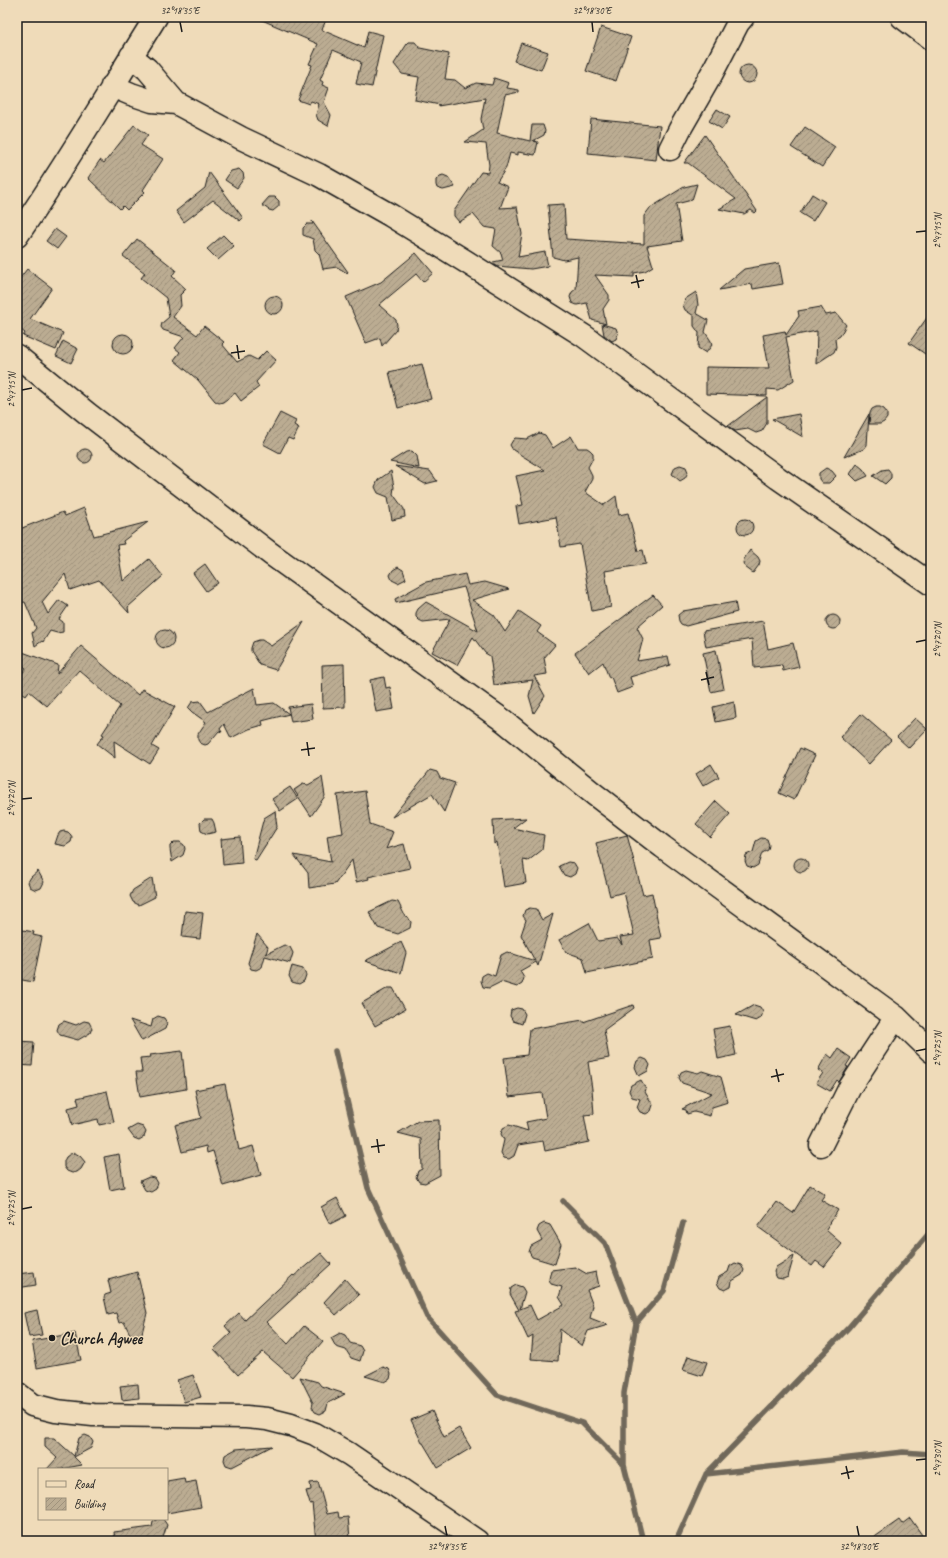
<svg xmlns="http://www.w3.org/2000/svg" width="948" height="1558" font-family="Caveat,sans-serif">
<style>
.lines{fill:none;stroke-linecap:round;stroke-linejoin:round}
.stream{stroke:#6f685a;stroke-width:5.5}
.building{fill:url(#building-hatch);stroke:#1c1c1c}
.minor-casing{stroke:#1c1c1c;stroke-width:25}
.minor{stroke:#efdbb9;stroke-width:22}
.ticks{fill:none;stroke:#1c1c1c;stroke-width:1.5}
.poi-dot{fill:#1c1c1c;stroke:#efdbb9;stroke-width:1.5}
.labels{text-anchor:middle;stroke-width:3;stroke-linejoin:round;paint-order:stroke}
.poi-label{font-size:17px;font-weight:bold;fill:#1c1c1c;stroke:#efdbb9;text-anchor:start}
.neatline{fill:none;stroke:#1c1c1c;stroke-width:1.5}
.ticks-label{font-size:10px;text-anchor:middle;fill:#1c1c1c}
</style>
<defs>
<pattern id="building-hatch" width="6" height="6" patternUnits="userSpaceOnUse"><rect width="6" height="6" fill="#bbac92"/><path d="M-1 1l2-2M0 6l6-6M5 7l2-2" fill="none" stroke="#a0937d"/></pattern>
</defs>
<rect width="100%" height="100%" fill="#efdbb9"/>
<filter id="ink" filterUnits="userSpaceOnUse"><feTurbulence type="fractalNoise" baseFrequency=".025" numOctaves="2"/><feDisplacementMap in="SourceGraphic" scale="8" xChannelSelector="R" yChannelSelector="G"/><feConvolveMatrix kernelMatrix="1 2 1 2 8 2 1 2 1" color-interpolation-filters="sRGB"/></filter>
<g filter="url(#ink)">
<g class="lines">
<!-- stream -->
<path class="stream" d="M 335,1051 L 368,1188 L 427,1317 L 497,1395 L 582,1423 L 624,1465 L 643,1541
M 563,1201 L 605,1243 L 636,1323
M 624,1465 L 624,1393 L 636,1323 L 664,1291 L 683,1223
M 706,1474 L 903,1452 L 931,1454
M 676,1541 L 706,1474 L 849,1327 L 931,1231"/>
</g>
<!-- building -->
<path class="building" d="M 255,17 L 327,17 L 322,30 L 364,48 L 368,31 L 383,35 L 372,87 L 356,84 L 361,62 L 333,50 L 320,80 L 323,82 L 322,85 L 329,88 L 324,102 L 331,115 L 328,126 L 318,120 L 317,117 L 316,115 L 319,104 L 311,101 L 309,104 L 298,100 L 312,65 L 309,64 L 318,44 Z
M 601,27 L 631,37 L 616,81 L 586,71 Z
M 409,42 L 415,42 L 420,48 L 449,54 L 445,79 L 455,80 L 465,88 L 476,83 L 492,85 L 494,78 L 509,83 L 507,88 L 519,90 L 519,92 L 505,95 L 497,133 L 530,141 L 532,125 L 543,125 L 545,131 L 544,135 L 533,141 L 538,142 L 535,155 L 518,152 L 518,155 L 510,153 L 506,168 L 497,182 L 508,187 L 500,208 L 517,207 L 522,234 L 518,257 L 545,252 L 548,266 L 531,269 L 496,266 L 493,262 L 503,260 L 501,253 L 493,246 L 496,229 L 484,227 L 473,214 L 459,222 L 454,216 L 454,211 L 481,172 L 488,173 L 489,165 L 486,144 L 465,142 L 483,130 L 481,119 L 485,98 L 438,106 L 440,105 L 415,100 L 419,77 L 402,74 L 394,64 L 407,44 Z
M 521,43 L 548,52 L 541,70 L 514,61 Z
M739 74a9 9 0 1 1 18 0a9 9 0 1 1-18 0Z
M 717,109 L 730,117 L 722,129 L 709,121 Z
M 591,119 L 660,126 L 656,160 L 588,153 Z
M 134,125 L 148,135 L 141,145 L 163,159 L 143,190 L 145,192 L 127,210 L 123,206 L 120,209 L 88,178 L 100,160 L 104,163 Z
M 805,127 L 835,147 L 822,167 L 791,147 Z
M 705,135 L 757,211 L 755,213 L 751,210 L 744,214 L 719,209 L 736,199 L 688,163 L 684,163 Z
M 239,169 L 243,173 L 244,178 L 237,188 L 225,180 L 231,171 Z
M 209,172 L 243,218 L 240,221 L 213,200 L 184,222 L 176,211 L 205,188 Z
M 443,175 L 448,177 L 455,187 L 443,190 L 437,188 L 436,185 L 436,180 L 440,176 Z
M 697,184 L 692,200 L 676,204 L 682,241 L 647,246 L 653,266 L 645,271 L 634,273 L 634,277 L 595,275 L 609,295 L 609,300 L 603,309 L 606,324 L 592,320 L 587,303 L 577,305 L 572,303 L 570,297 L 572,292 L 576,289 L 578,257 L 564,260 L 553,257 L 548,205 L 564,204 L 566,239 L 644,244 L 644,216 L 650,208 L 684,187 Z
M 812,194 L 825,202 L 813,221 L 800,213 Z
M 269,197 L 275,197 L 279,201 L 279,206 L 273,211 L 269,210 L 262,205 Z
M 312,221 L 348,272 L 347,273 L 337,267 L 323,269 L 319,254 L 315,250 L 313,239 L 303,235 L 303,228 L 307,224 L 313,224 Z
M 55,229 L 66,237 L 57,249 L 46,241 Z
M 223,235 L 234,246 L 218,260 L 207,249 Z
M 137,239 L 176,270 L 172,276 L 186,289 L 180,295 L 181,306 L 173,317 L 197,335 L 204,326 L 224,342 L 222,344 L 237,362 L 249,356 L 257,360 L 266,351 L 276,360 L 256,382 L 259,387 L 241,401 L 235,393 L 223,402 L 219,403 L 215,401 L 198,380 L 174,360 L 180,352 L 175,348 L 184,337 L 163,330 L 161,327 L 162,323 L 169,317 L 166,298 L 141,278 L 145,273 L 123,256 Z
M 416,253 L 433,273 L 423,282 L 416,274 L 379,305 L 396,320 L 397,325 L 396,330 L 382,346 L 380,338 L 366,343 L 346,297 L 381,282 Z
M 779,263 L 783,284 L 753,289 L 752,284 L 719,290 L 744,269 Z
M 27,269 L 52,288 L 30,319 L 63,333 L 56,350 L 23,336 L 25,333 L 21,330 L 17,336 L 17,282 Z
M 696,292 L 698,305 L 696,313 L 708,320 L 705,332 L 711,341 L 712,345 L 706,353 L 698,348 L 699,333 L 694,326 L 694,316 L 685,310 L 683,305 L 685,299 Z
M265 305a9 9 0 1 1 18 0a9 9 0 1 1-18 0Z
M 821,307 L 826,315 L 836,313 L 846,325 L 840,336 L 835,339 L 836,347 L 834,352 L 816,364 L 817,331 L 786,337 L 794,380 L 778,390 L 767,389 L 767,396 L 706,394 L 706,367 L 769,368 L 763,335 L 785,331 L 786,335 L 799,316 L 798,311 Z
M 931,312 L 931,358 L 909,343 Z
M 602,324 L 616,328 L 618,334 L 616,339 L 612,341 L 604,335 Z
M113 344a10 10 0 1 1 20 0a10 10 0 1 1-20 0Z
M 63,341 L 78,349 L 71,363 L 56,356 Z
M 422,364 L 431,399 L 398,408 L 389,372 Z
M 767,397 L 767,423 L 762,431 L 756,433 L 748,429 L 735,431 L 728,426 Z
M 876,407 L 880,407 L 884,409 L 887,413 L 887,418 L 884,422 L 880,424 L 869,424 L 870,413 L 872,409 Z
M 280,413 L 296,421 L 294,425 L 299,428 L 293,440 L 288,438 L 280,453 L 263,444 Z
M 799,414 L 803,437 L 772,419 Z
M 869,414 L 867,445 L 864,449 L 844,457 Z
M 539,433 L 545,435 L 553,448 L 571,436 L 578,448 L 587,448 L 590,450 L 593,453 L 593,458 L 588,467 L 592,475 L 592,479 L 585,492 L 604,505 L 616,496 L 619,515 L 628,513 L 638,551 L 643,550 L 646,564 L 605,571 L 611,607 L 592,611 L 580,544 L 561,547 L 556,517 L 519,524 L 516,506 L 523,505 L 516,476 L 545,470 L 513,450 L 510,445 L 513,440 L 515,438 L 527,439 Z
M78 456a7 7 0 1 1 14 0a7 7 0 1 1-14 0Z
M 412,451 L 417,456 L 419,468 L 390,462 L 406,452 Z
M 857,464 L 863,469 L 868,476 L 857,481 L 850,474 Z
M 680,465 L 686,467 L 688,472 L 685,478 L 680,481 L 672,474 L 675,467 Z
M 395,466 L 430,471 L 437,481 L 425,484 Z
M 826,468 L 832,471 L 836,476 L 829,483 L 822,483 L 819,479 L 819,473 Z
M 888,469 L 891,473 L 891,478 L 885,484 L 873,476 L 882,470 Z
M 391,471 L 394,487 L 393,494 L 404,509 L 405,517 L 392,520 L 388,497 L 378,493 L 375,487 L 378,480 Z
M 84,508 L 94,536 L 148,522 L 123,541 L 124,544 L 117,545 L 123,581 L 149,559 L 163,576 L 128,607 L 129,613 L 99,580 L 70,590 L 65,574 L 42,602 L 48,614 L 59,600 L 68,606 L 59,619 L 63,622 L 63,632 L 57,633 L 50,631 L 43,642 L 42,641 L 35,646 L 32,633 L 36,628 L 25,602 L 17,603 L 17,530 L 63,512 L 65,516 Z
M737 527a8 8 0 1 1 16 0a8 8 0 1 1-16 0Z
M 750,550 L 758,557 L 760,561 L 759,565 L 753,573 L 745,567 L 743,563 L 744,559 Z
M 205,564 L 218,583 L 206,591 L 193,573 Z
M 398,567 L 403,570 L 406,579 L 398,583 L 392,580 L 390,575 L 393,570 Z
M 465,574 L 468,585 L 485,582 L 509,589 L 472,600 L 494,615 L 505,632 L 519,611 L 541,626 L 537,632 L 555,645 L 544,658 L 547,674 L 534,676 L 545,696 L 534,713 L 529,696 L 533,680 L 494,685 L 490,656 L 485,653 L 473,637 L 457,665 L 432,652 L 450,619 L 423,622 L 419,620 L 416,617 L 416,613 L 418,609 L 426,602 L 478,631 L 464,587 L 396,603 L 395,599 L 426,582 Z
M 653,595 L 662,605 L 637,627 L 643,639 L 637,661 L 668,656 L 670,665 L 630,677 L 633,687 L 617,693 L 611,677 L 609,678 L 603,662 L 589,673 L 575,653 Z
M 735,602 L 737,612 L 686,626 L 681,624 L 679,621 L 678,615 L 683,611 Z
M826 622a7 7 0 1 1 14 0a7 7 0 1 1-14 0Z
M 763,621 L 768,649 L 793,643 L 799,667 L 783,671 L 782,665 L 754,668 L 752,639 L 706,647 L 703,631 Z
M 304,622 L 276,670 L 260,665 L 251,651 L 251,648 L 253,642 L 259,640 L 262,640 L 271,646 Z
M156 639a9 9 0 1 1 18 0a9 9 0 1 1-18 0Z
M 81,646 L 138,695 L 142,689 L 175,707 L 152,746 L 159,750 L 150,764 L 114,741 L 115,758 L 97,744 L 104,735 L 102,734 L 120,706 L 79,670 L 47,706 L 29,691 L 26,695 L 17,689 L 17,681 L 26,668 L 17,662 L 17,650 L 58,665 L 57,674 Z
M 716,650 L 724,689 L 711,692 L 703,653 Z
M 344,664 L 345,707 L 323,708 L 322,665 Z
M 384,677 L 386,688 L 390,687 L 394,709 L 376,712 L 370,680 Z
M 254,688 L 257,705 L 274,703 L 289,714 L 262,721 L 263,725 L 249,729 L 231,738 L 224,724 L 220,729 L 222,732 L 219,731 L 208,744 L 205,745 L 200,743 L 198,740 L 198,734 L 206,722 L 192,712 L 188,708 L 192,702 L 200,701 L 208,712 Z
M 734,702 L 736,718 L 716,722 L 713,707 Z
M 311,704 L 313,719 L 291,722 L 288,707 Z
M 861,714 L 891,740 L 869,764 L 840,737 Z
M 915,718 L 927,729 L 909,748 L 897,737 Z
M 800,748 L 815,755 L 794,800 L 779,793 Z
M 711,764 L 719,777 L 703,786 L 696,774 Z
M 430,770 L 437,772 L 440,778 L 455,783 L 444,812 L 432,794 L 392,817 Z
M 322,777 L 325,796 L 311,816 L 294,790 L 303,784 L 308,785 Z
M 290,787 L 298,799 L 280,811 L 272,799 Z
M 365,791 L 370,824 L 393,832 L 386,849 L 404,844 L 410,868 L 368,877 L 369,879 L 356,882 L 352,860 L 335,884 L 309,888 L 308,873 L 294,855 L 331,862 L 327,836 L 343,833 L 337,795 Z
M 716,801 L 730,814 L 710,837 L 696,824 Z
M 275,811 L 277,827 L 256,860 L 253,859 L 263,821 L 264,818 Z
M 526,818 L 513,828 L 544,835 L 542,850 L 528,861 L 523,860 L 526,883 L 504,887 L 497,842 L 494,844 L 493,820 Z
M 204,819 L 212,819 L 214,823 L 216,832 L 207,834 L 201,831 L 200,823 Z
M 64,831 L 68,832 L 71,835 L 72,838 L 71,842 L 65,846 L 55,844 L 58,835 L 60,832 Z
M 627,835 L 643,895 L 652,893 L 661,938 L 650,940 L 653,959 L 587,973 L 583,958 L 566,952 L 559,940 L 589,923 L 598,941 L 617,938 L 622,945 L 620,937 L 634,935 L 624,892 L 610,896 L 596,843 Z
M 240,837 L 242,863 L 223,865 L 221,839 Z
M 761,838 L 767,839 L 769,845 L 768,850 L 762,853 L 758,865 L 753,868 L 747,866 L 745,861 L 746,855 L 753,852 L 756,841 Z
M 174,842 L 180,842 L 184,845 L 185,849 L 183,855 L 172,862 L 170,849 L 170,846 Z
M794 865a7 7 0 1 1 14 0a7 7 0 1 1-14 0Z
M 568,862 L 574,863 L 577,868 L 575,874 L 570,877 L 564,875 L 559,866 Z
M 38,871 L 44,882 L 41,888 L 36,890 L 30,887 L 28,882 L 31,877 Z
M 152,878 L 155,897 L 139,905 L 133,902 L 130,896 L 133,890 Z
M 392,901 L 398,902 L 405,916 L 408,917 L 411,922 L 410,928 L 398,934 L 378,928 L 369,912 Z
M 530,908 L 536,909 L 542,920 L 553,914 L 538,966 L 536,962 L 520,971 L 524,978 L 522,984 L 517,987 L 501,982 L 489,988 L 483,987 L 481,981 L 482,976 L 487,973 L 495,976 L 501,955 L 507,952 L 535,961 L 521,935 L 526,920 L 523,916 L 525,910 Z
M 185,911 L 203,913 L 200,939 L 182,937 Z
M 17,929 L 34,932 L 33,935 L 42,937 L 33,982 L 17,979 Z
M 257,934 L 268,947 L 266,954 L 284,945 L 290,947 L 293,953 L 290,963 L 265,956 L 262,967 L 256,970 L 251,969 L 248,963 Z
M 401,942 L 406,953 L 401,973 L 365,961 Z
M 292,966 L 303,969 L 306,975 L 304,981 L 299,984 L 292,982 L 289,976 Z
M 388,988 L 393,988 L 405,1009 L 375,1026 L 362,1003 Z
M 633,1005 L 634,1008 L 604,1030 L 609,1058 L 588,1062 L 592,1089 L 594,1114 L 584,1115 L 589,1142 L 545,1151 L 543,1141 L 518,1145 L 514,1156 L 509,1159 L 504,1158 L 501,1153 L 504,1140 L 501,1134 L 503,1128 L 509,1125 L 528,1131 L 526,1122 L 546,1118 L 542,1093 L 509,1097 L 504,1058 L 527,1055 L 530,1029 L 583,1020 L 583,1022 Z
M 754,1005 L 760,1007 L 763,1012 L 761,1018 L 756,1021 L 736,1015 Z
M 517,1008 L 522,1009 L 525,1014 L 522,1024 L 513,1021 L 510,1016 L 511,1010 Z
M 158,1016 L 164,1018 L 167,1023 L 165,1029 L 142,1041 L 130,1020 L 151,1027 L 153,1019 Z
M 64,1021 L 76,1025 L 84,1021 L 89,1022 L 92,1028 L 90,1033 L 78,1040 L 60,1035 L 57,1030 L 59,1024 Z
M 730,1026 L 736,1055 L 718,1059 L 713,1029 Z
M 17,1041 L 34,1042 L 32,1066 L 17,1065 Z
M 838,1049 L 851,1058 L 846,1066 L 848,1067 L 839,1082 L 837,1080 L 830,1091 L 816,1083 L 823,1073 L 818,1070 L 827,1054 L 832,1058 Z
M 182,1051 L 186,1089 L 140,1097 L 136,1072 L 142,1072 L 140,1058 L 151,1057 L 150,1055 Z
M 642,1058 L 647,1060 L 650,1065 L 648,1071 L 639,1076 L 635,1067 L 637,1061 Z
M 686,1070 L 698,1073 L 702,1071 L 721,1077 L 728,1102 L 712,1107 L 710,1116 L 694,1112 L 687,1114 L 686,1110 L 682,1109 L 712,1093 L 682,1083 L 679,1078 L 681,1072 Z
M 641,1080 L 646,1089 L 645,1092 L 653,1105 L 651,1111 L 646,1114 L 640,1112 L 637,1107 L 640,1099 L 632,1097 L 629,1091 L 631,1085 Z
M 225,1084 L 239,1150 L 253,1146 L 261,1175 L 223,1186 L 213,1151 L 207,1153 L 206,1146 L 182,1152 L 175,1125 L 201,1118 L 195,1090 Z
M 107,1091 L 114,1122 L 99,1125 L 98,1119 L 72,1125 L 68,1108 L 79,1105 L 77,1098 Z
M 439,1120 L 440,1175 L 425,1183 L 419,1182 L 416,1177 L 418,1171 L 422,1169 L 421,1139 L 398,1133 L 418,1121 Z
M 137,1125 L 143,1127 L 146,1132 L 144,1137 L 139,1140 L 134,1138 L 128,1130 Z
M 75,1153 L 80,1156 L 85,1162 L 81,1169 L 77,1172 L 72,1173 L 67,1171 L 64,1167 L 64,1161 L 66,1157 L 70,1154 Z
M 119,1154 L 124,1187 L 110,1190 L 104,1157 Z
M 149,1177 L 155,1178 L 158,1183 L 156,1189 L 151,1192 L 145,1190 L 140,1181 Z
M 810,1185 L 825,1194 L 821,1200 L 838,1210 L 826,1230 L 842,1244 L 824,1267 L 816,1261 L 812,1266 L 758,1227 L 777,1202 L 793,1213 Z
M 337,1198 L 346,1216 L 330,1224 L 321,1207 Z
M 544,1223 L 550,1225 L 561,1244 L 555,1264 L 532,1257 L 529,1252 L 531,1246 L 542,1240 L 537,1231 L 539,1226 Z
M 321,1253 L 331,1264 L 267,1322 L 288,1344 L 304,1326 L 323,1341 L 292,1377 L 263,1352 L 238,1375 L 214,1349 L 231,1333 L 225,1326 L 239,1313 L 245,1320 L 293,1275 L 294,1276 Z
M 794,1256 L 788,1277 L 783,1279 L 777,1278 L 774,1272 L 776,1267 Z
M 735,1263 L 741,1265 L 744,1270 L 742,1275 L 732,1281 L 731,1287 L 725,1290 L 720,1288 L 717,1283 L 719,1277 L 728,1272 L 730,1266 Z
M 575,1267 L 587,1274 L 596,1272 L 599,1286 L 587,1290 L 593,1306 L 590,1318 L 608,1325 L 588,1331 L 582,1346 L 560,1329 L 558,1361 L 531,1359 L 533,1336 L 528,1339 L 515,1311 L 519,1310 L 510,1294 L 511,1288 L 516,1285 L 522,1287 L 525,1292 L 520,1309 L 530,1305 L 537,1320 L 564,1305 L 559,1297 L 562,1287 L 551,1284 L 549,1279 L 551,1270 Z
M 34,1272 L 36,1285 L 17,1288 L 17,1274 Z
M 137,1272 L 147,1313 L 142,1333 L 136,1336 L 130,1334 L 124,1322 L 119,1323 L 116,1313 L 108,1315 L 104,1297 L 105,1295 L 111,1293 L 108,1280 Z
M 345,1279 L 359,1295 L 336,1315 L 324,1302 Z
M 37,1310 L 42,1335 L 29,1337 L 24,1313 Z
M 75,1333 L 81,1360 L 37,1368 L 32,1341 Z
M 340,1333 L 345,1335 L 350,1343 L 360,1346 L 363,1351 L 360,1361 L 351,1358 L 346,1350 L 336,1347 L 331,1338 Z
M 688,1356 L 707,1362 L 702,1376 L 683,1370 Z
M 383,1367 L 389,1369 L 391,1374 L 390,1379 L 385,1382 L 365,1376 Z
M 193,1375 L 201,1397 L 184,1402 L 177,1380 Z
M 300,1377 L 318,1382 L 321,1386 L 345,1394 L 328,1403 L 326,1411 L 320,1414 L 315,1412 L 312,1407 L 313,1403 Z
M 138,1384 L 139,1398 L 122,1400 L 120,1386 Z
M 432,1411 L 444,1437 L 459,1428 L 471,1448 L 438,1468 L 423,1443 L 422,1443 L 411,1420 Z
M 85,1435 L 90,1437 L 93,1442 L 91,1448 L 74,1457 L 82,1465 L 61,1469 L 47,1469 L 57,1458 L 45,1447 L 45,1438 L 54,1438 L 74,1456 L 79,1438 Z
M 272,1446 L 232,1467 L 226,1465 L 224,1460 L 225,1455 L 236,1449 Z
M 184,1478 L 185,1483 L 196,1481 L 201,1507 L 167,1513 L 167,1481 Z
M 318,1482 L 327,1514 L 338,1512 L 339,1518 L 348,1517 L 350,1538 L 340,1539 L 340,1541 L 316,1541 L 312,1503 L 310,1504 L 306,1491 L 311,1490 L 310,1483 Z
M 910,1518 L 922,1535 L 914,1541 L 869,1541 L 899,1520 L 902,1524 Z
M 158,1519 L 163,1519 L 167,1525 L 162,1541 L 115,1541 L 114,1532 L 152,1527 L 153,1522 Z"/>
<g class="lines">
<defs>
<path id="minor" d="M 902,17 L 931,39
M 131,56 L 147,69 L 176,103
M 112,86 L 131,94 L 152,101 L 176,103 L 241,138 L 319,175 L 390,215 L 465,261 L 584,336 L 778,478 L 931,584
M 670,149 L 680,129 L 711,75 L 738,23 L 743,17
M 17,236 C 66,165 110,90 156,17
M 17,356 L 88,414 L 271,554 L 504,721 L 594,794 L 663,847 L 896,1017 L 931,1051
M 821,1145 L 850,1087 L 896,1017
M 17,1393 L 32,1405 L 56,1411 L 93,1415 L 246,1417 L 267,1419 L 291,1425 L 315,1434 L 349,1454 L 477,1541"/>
</defs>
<!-- minor casing -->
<use href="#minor" class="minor-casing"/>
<!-- minor -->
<use href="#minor" class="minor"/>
</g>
</g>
<!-- ticks -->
<path class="ticks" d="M 180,22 L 182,32M 592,22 L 593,32M 916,232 L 926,231M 636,275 L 639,288M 631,283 L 644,280M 237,345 L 239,359M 231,353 L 245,351M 22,390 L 32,388M 916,642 L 926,640M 706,672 L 709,685M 701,680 L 714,677M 307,742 L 309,756M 301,750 L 315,748M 22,799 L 32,798M 916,1051 L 926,1049M 776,1069 L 779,1082M 771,1077 L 784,1074M 377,1139 L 379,1153M 371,1147 L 385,1145M 22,1209 L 32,1207M 916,1460 L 926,1459M 846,1466 L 849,1479M 841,1474 L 854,1471M 445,1526 L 447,1536M 857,1526 L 859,1536"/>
<!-- markers -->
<circle class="poi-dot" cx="52" cy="1338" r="4"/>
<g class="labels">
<!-- poi labels -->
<g class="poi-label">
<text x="60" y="1344">Church Agwee</text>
</g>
</g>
<!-- margin -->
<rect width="948" height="1558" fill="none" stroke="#efdbb9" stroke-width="44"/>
<!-- legend -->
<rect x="38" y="1468" width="130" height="52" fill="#efdbb9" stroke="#9b8f7a"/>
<rect x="46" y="1481" width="20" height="6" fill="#efdbb9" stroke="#9b8f7a"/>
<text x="74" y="1488" font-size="12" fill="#1c1c1c">Road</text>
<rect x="46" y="1498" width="20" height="12" fill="url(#building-hatch)" stroke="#9b8f7a"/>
<text x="74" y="1508" font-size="12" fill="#1c1c1c">Building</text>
<rect x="22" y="22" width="904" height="1514" class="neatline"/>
<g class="ticks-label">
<text x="180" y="14">32°18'35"E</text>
<text x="592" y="14">32°18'30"E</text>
<text transform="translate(937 231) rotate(-90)" y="4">2°47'15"N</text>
<text transform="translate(11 390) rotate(-90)" y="4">2°47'15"N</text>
<text transform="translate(937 640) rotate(-90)" y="4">2°47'20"N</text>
<text transform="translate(11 799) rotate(-90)" y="4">2°47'20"N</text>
<text transform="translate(937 1049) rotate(-90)" y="4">2°47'25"N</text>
<text transform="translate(11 1209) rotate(-90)" y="4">2°47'25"N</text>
<text transform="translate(937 1459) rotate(-90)" y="4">2°47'30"N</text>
<text x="447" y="1550">32°18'35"E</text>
<text x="859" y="1550">32°18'30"E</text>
</g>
</svg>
